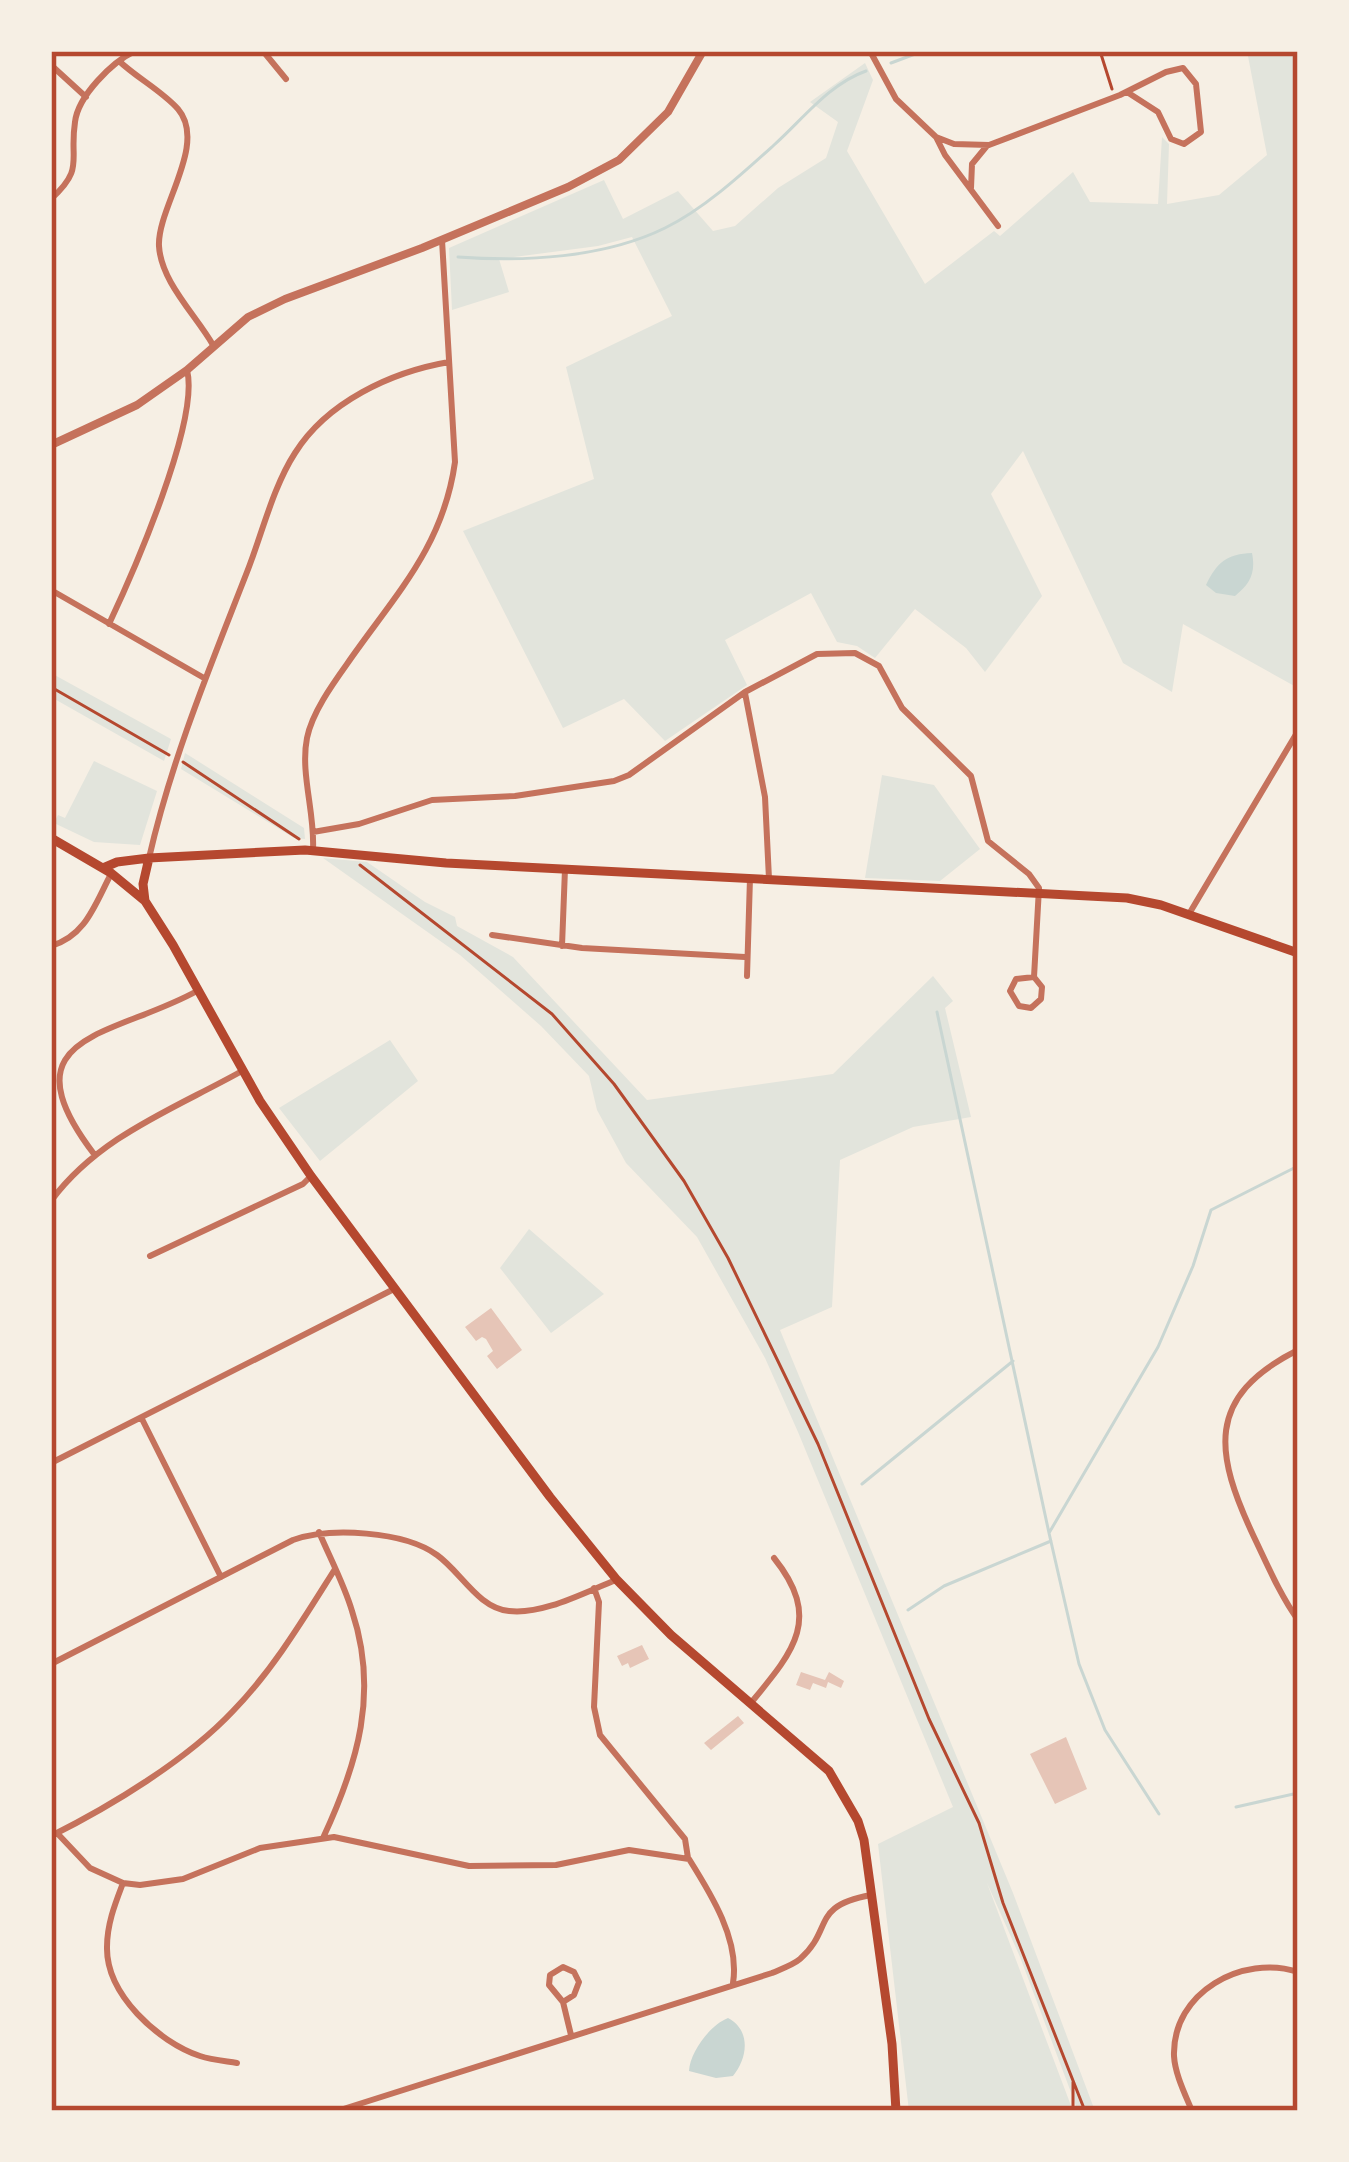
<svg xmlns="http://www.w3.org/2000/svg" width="1349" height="2162" font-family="Helvetica,sans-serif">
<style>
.green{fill:#e2e4dc}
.water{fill:#c9d6d2}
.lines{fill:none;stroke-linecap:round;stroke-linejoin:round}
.stream{stroke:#c9d6d2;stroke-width:3}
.building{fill:#e6c5b7}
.path{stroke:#b5482f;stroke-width:3}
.minor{stroke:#c5725c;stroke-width:6}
.tertiary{stroke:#c5725c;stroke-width:8}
.primary{stroke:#b5482f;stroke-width:9}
.neatline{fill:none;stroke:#b5482f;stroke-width:4.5}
</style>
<rect width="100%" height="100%" fill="#f6efe4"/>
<!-- green -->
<path class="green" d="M 1247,51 L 1298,51 L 1298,688 L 1183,624 L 1172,692 L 1123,663 L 1023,451 L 991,494 L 1042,596 L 985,672 L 966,648 L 915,609 L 875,658 L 857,646 L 837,642 L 811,593 L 725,640 L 747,685 L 665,741 L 624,699 L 563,728 L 463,531 L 594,479 L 566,367 L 672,316 L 632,237 L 598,246 L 499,259 L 509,292 L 452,310 L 449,248 L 604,180 L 623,219 L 678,191 L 713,231 L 735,226 L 778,188 L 826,158 L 838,122 L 810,102 L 865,63 L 873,80 L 847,151 L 925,284 L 994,231 L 1000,236 L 1073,172 L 1090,202 L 1158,204 L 1162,137 L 1169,144 L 1167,204 L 1219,195 L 1267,155 Z
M 51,673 L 171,739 L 164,761 L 51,697 Z
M 185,753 L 304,828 L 305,839 L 294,838 L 181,769 Z
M 94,761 L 157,791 L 140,845 L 94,842 L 54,823 L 58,815 L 65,818 Z
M 882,775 L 934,785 L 980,849 L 940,881 L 865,878 Z
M 323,858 L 367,862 L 425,902 L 455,917 L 457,926 L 513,957 L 647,1100 L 833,1074 L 933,976 L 953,1001 L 945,1008 L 971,1117 L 913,1127 L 840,1160 L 832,1307 L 780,1330 L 1013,1893 L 1095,2111 L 1078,2111 L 1020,1957 L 987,1883 L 1073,2111 L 909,2111 L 878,1844 L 953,1807 L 798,1432 L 765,1358 L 697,1237 L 626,1163 L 597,1110 L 589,1076 L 541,1026 L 460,955 Z
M 390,1040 L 418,1081 L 320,1161 L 279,1108 Z
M 529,1229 L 604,1294 L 551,1333 L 500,1268 Z"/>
<!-- water -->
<path class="water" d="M 1252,553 C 1256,573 1250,584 1235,596 L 1216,593 L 1206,585 C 1217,562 1227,554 1252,553 Z
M 728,2018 C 751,2030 748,2058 733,2076 L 716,2078 L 689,2071 C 690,2052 710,2025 728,2018 Z"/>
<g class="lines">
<!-- stream -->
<path class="stream" d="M 891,63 L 923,51
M 458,257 C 524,262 604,258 665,228 C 704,209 742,174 774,145 C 803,119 829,84 866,71
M 937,1012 L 1049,1533
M 862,1484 L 1013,1361
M 908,1610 L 944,1586 L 1051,1541
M 1236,1807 L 1298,1793
M 1159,1814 L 1105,1730 L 1079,1664 L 1049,1533 L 1158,1347 L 1193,1266 L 1211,1210 L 1298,1166"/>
</g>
<!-- building -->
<path class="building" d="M 491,1308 L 522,1350 L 497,1369 L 487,1356 L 493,1351 L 486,1339 L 482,1337 L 476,1341 L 465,1327 Z
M 642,1645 L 649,1659 L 630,1668 L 628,1663 L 622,1666 L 617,1656 Z
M 801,1672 L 825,1680 L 829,1672 L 844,1681 L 841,1688 L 828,1682 L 826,1688 L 813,1683 L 810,1690 L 796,1685 Z
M 738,1716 L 744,1723 L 711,1750 L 704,1743 Z
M 1066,1737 L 1087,1789 L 1055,1804 L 1030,1754 Z"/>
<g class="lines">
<!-- path -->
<path class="path" d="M 1100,51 L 1112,89
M 51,687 L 169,755
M 183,762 L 299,839
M 360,865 L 552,1014 L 614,1084 L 684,1181 L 728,1258 L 818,1444 L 929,1719 L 979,1823 L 1003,1903 L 1085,2111
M 1073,2082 L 1073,2111"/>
<!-- minor -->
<path class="minor" d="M 263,51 L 286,79
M 870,51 L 896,99 L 936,137 L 945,155 L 998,226
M 119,61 C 137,78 162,91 178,109 C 208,144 157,208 159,246 C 161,282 196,315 213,345
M 51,65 L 86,97
M 936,137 L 954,144 L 989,145 L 1120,95 L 1166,72 L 1183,68 L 1196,84 L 1201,132 L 1184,144 L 1171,139 L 1158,112 L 1127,92
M 971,188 L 972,164 L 986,147
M 51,199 C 85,168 69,161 75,122 C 78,96 112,62 135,51
M 51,590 L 204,678
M 109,624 C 133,573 200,421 187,370
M 745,693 L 765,797 L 769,879
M 313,832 L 359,824 L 432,800 L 515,796 L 614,781 L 629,775 L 745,692 L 817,654 L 855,653 L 879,666 L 902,708 L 971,776 L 988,841 L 1029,874 L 1039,888 L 1034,977 L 1016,979 L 1010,991 L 1019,1006 L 1031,1008 L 1041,999 L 1042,987 L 1034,977
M 313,849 C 315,813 300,773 307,738 C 312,713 332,685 347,664 C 394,596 443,548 455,462 L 442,240
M 149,858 C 172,758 210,667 247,572 C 262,534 273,487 295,453 C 327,402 391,372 449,362
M 1189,914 L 1298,731
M 492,935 L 582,948 L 745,957
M 51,946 C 86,936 95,904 111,874
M 562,946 L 565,869
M 747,976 L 750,878
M 94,1154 C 2,1033 114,1037 197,991
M 51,1201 C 99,1136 174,1109 242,1071
M 150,1256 L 303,1184 L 311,1176
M 1298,1350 C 1204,1397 1215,1454 1254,1537 C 1267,1564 1280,1595 1298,1620
M 142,1419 L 221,1577
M 51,1463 L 394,1289
M 319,1532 C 330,1558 344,1584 352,1611 C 379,1692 358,1763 323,1838
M 594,1588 L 599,1602 L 594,1707 L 600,1735 L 685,1839 L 688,1858
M 51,1664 L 293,1540 C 330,1527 404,1531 437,1555 C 461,1572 478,1608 509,1611 C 543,1615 585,1592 616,1580
M 750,1704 C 793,1652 823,1619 774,1558
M 57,1833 L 90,1868 L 123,1883 L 140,1885 L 183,1879 L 260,1848 L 334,1837 L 469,1866 L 556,1865 L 629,1850 L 689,1859 C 711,1894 740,1940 733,1983
M 51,1836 C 111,1806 187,1760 233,1711 C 273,1670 304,1618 335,1569
M 123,1883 C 115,1904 107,1924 107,1947 C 106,1994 158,2042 200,2056 C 212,2060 225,2061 237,2063
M 563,2002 L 574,1995 L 579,1982 L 574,1972 L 563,1967 L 550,1975 L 549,1985 L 563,2002 L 571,2035
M 337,2111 L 772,1973 C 781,1969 793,1965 800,1959 C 834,1929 810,1906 871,1895
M 1192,2111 C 1185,2094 1175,2074 1174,2056 C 1172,1992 1243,1954 1298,1972"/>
<!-- tertiary -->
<path class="tertiary" d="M 51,445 L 137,405 L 187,370 L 248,317 L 285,299 L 422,248 L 568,187 L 619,160 L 668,112 L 703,51"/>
<!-- primary -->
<path class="primary" d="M 51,838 L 111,873 L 145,901 L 173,945 L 260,1101 L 311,1176 L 550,1497 L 617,1580 L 671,1635 L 829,1771 L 858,1821 L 864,1840 L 892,2044 L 896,2111
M 103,868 L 117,862 L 149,858 L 305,850 L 446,863 L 1127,898 L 1161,905 L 1298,953
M 145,901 L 143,884 L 149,858"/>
</g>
<!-- border -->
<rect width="1349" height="2162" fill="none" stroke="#f6efe4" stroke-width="108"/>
<rect x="54" y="54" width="1241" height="2054" class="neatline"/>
</svg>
